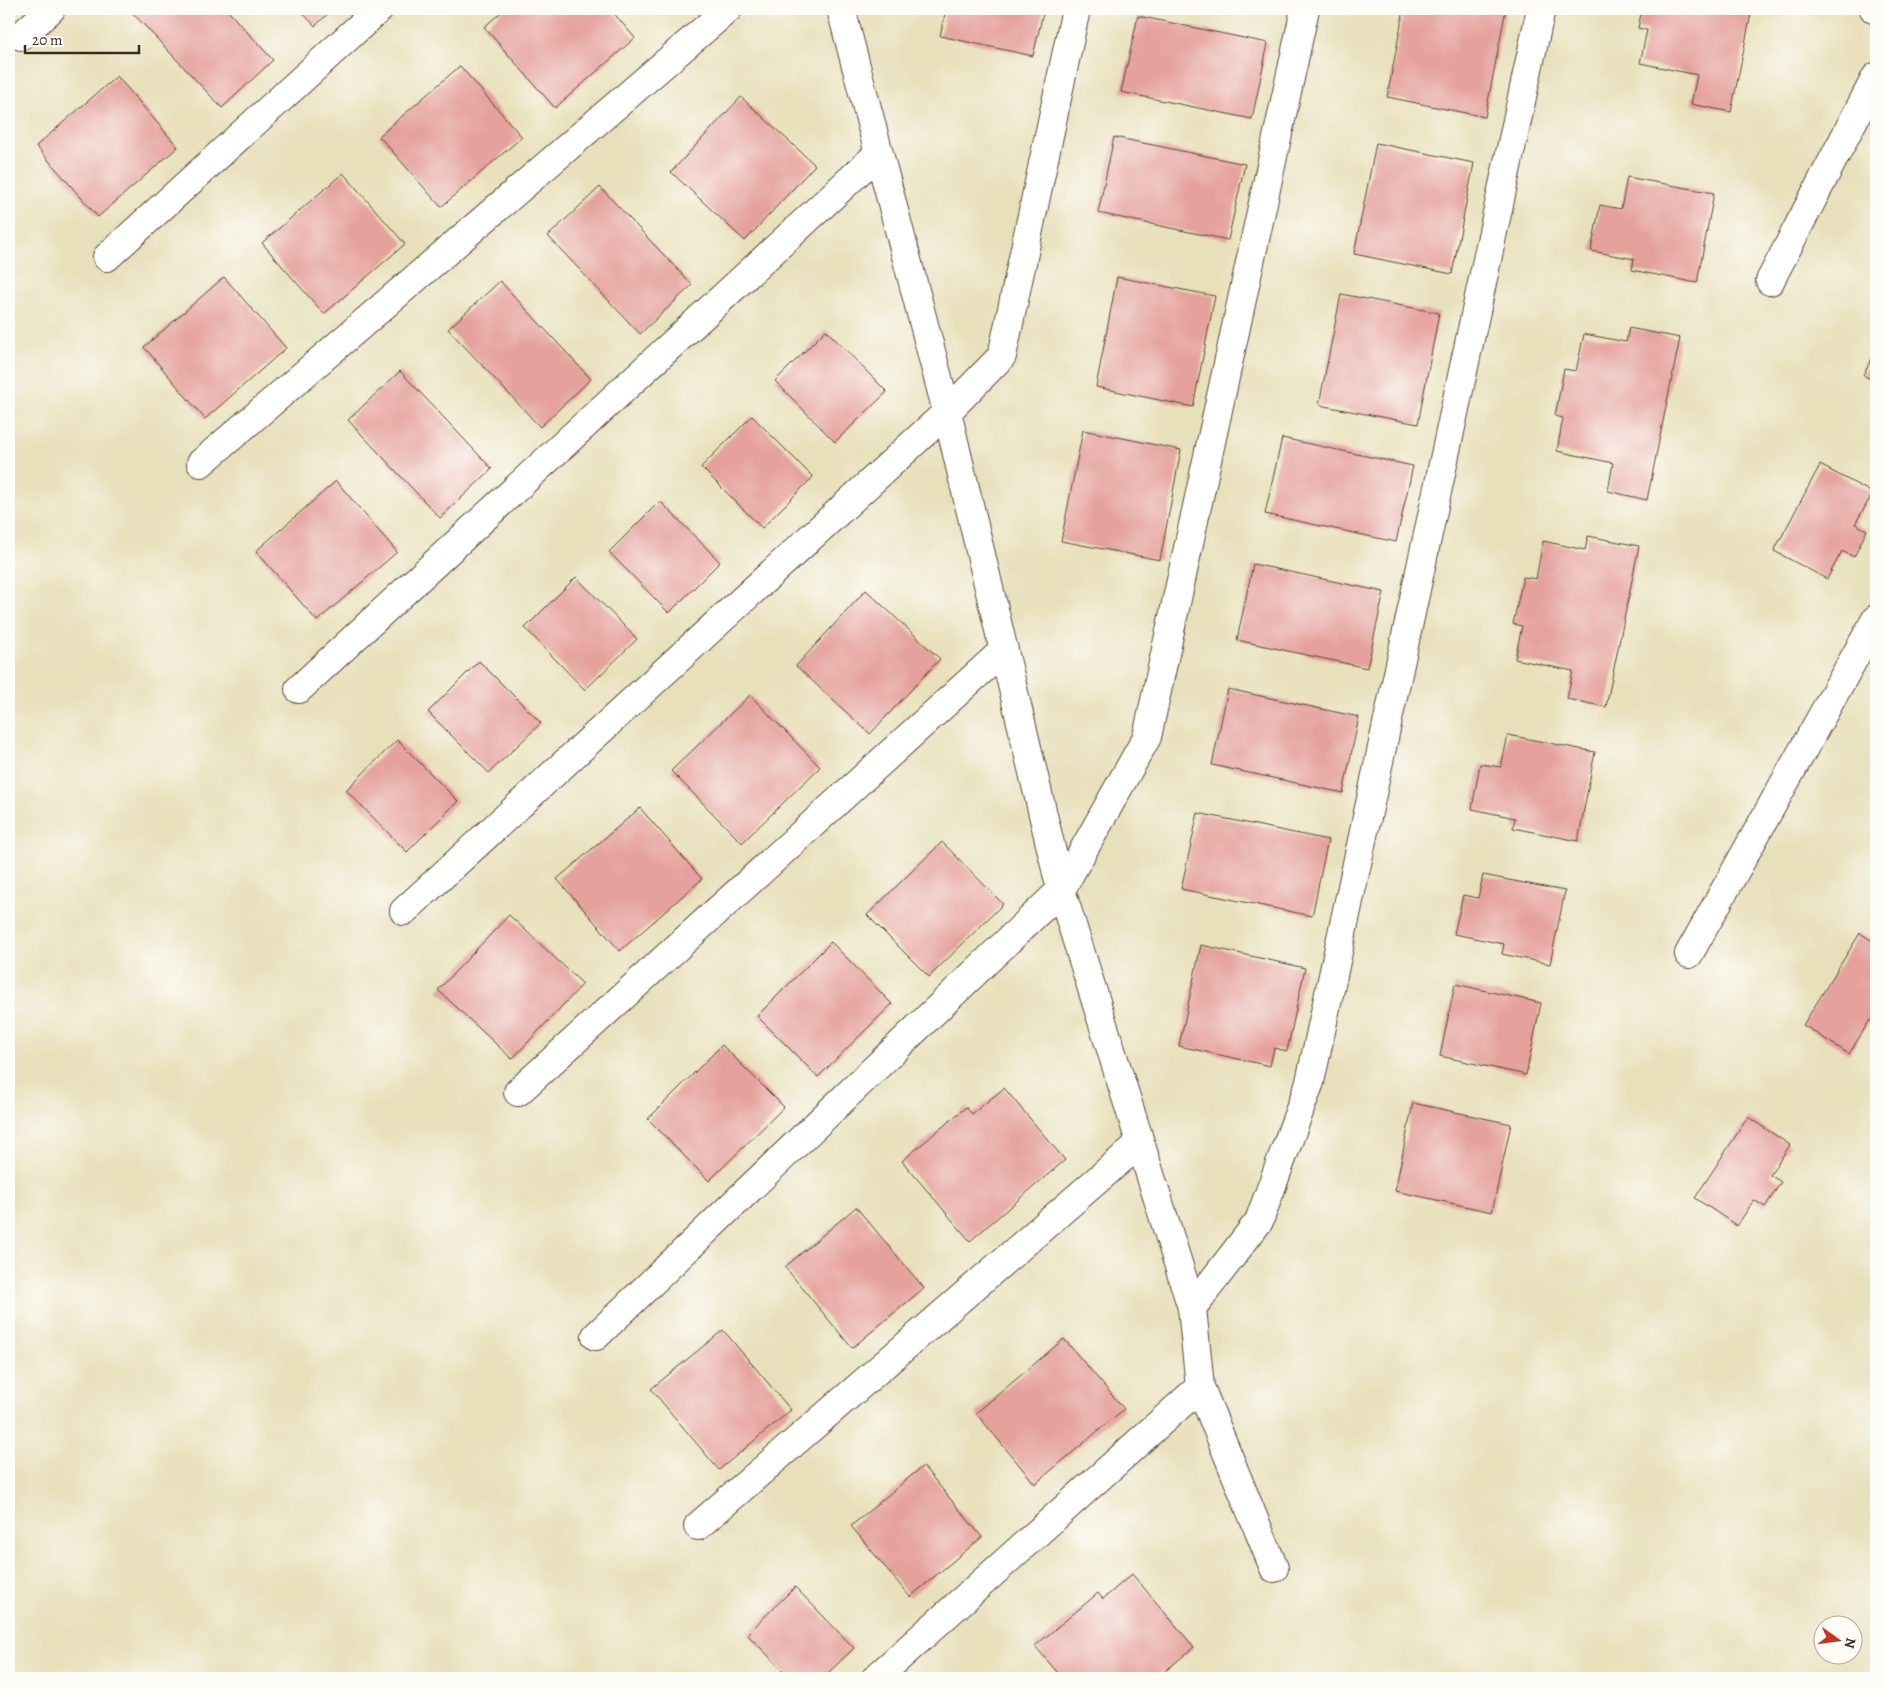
<svg xmlns="http://www.w3.org/2000/svg" width="1885" height="1687" font-family="Alegreya,serif">
<style>
.building{fill:#e5a19c}
.lines{fill:none;stroke-linecap:round;stroke-linejoin:round}
.street-casing{stroke:#554536;stroke-width:30}
.street{stroke:#fff;stroke-width:28}
</style>
<rect width="100%" height="100%" fill="#fdfcf7"/>
<filter id="ink" filterUnits="userSpaceOnUse"><feTurbulence type="fractalNoise" baseFrequency=".02" numOctaves="2"/><feDisplacementMap in="SourceGraphic" scale="10" xChannelSelector="R" yChannelSelector="G"/><feConvolveMatrix kernelMatrix="1 2 1 2 8 2 1 2 1" color-interpolation-filters="sRGB"/></filter>
<filter id="wash" filterUnits="userSpaceOnUse"><feTurbulence type="fractalNoise" baseFrequency=".0096" numOctaves="4" result="noise"/><feDisplacementMap in="SourceGraphic" scale="20" xChannelSelector="R" yChannelSelector="G"/><feGaussianBlur stdDeviation="1.12" result="paint"/><feColorMatrix in="noise" values="0 0 0 0 0 0 0 0 0 0 0 0 0 0 0 0 0 1.4 0 .05"/><feComposite in="paint" operator="in"/></filter>
<g filter="url(#wash)">
<rect width="100%" height="100%" fill="#e8e0bb"/>
<g id="blocks">
<!-- building -->
<path class="building" d="M 132,9 L 226,9 L 273,60 L 222,108 L 130,10 Z
M 299,9 L 333,9 L 315,26 Z
M 505,9 L 610,9 L 635,38 L 555,108 L 484,27 Z
M 946,9 L 1044,9 L 1033,56 L 940,36 Z
M 1404,9 L 1506,9 L 1485,117 L 1387,97 Z
M 1642,9 L 1752,9 L 1731,112 L 1691,104 L 1697,75 L 1640,63 L 1647,30 L 1638,28 Z
M 1138,16 L 1268,43 L 1252,119 L 1121,92 Z
M 460,66 L 522,137 L 441,207 L 379,136 Z
M 117,76 L 178,147 L 98,217 L 36,146 Z
M 741,97 L 815,165 L 745,241 L 671,172 Z
M 1114,137 L 1245,164 L 1228,240 L 1098,213 Z
M 1376,143 L 1474,163 L 1452,274 L 1354,254 Z
M 343,173 L 405,244 L 324,314 L 262,243 Z
M 1627,177 L 1714,193 L 1697,283 L 1632,270 L 1634,259 L 1591,251 L 1600,205 L 1621,209 Z
M 600,187 L 692,285 L 640,334 L 548,236 Z
M 224,277 L 286,348 L 205,419 L 144,347 Z
M 1117,277 L 1215,296 L 1193,407 L 1096,387 Z
M 500,281 L 591,379 L 540,427 L 448,329 Z
M 1341,294 L 1439,313 L 1418,424 L 1319,405 Z
M 1629,328 L 1680,338 L 1647,500 L 1608,491 L 1613,463 L 1557,451 L 1563,418 L 1555,416 L 1564,369 L 1576,371 L 1584,334 L 1626,342 Z
M 826,330 L 887,392 L 835,442 L 775,381 Z
M 1876,351 L 1876,382 L 1863,375 Z
M 400,371 L 492,469 L 440,518 L 348,420 Z
M 752,416 L 813,477 L 762,528 L 701,467 Z
M 1083,430 L 1181,450 L 1160,560 L 1061,541 Z
M 1282,438 L 1413,466 L 1396,542 L 1265,514 Z
M 1820,465 L 1873,493 L 1855,524 L 1867,530 L 1854,557 L 1842,551 L 1827,579 L 1774,551 Z
M 336,481 L 397,552 L 317,621 L 256,551 Z
M 660,501 L 720,562 L 669,613 L 609,552 Z
M 1588,536 L 1639,546 L 1606,707 L 1567,699 L 1573,671 L 1515,659 L 1522,626 L 1513,624 L 1523,577 L 1536,579 L 1543,541 L 1585,550 Z
M 1253,564 L 1384,592 L 1367,668 L 1237,640 Z
M 576,577 L 637,639 L 585,690 L 525,628 Z
M 866,590 L 940,659 L 870,734 L 796,666 Z
M 479,661 L 541,723 L 489,773 L 428,712 Z
M 1228,689 L 1359,717 L 1343,793 L 1212,765 Z
M 750,695 L 820,767 L 742,843 L 671,771 Z
M 1508,735 L 1595,752 L 1578,841 L 1513,828 L 1515,818 L 1472,809 L 1480,764 L 1501,767 Z
M 397,740 L 458,801 L 407,852 L 346,790 Z
M 640,808 L 702,879 L 620,951 L 557,879 Z
M 1198,813 L 1328,840 L 1312,916 L 1181,889 Z
M 942,842 L 1003,904 L 929,977 L 867,915 Z
M 1483,875 L 1565,891 L 1550,964 L 1502,954 L 1504,944 L 1454,934 L 1463,895 L 1478,898 Z
M 509,915 L 583,984 L 512,1059 L 438,990 Z
M 1860,933 L 1876,943 L 1876,1024 L 1870,1020 L 1849,1054 L 1803,1025 Z
M 831,942 L 892,1004 L 818,1077 L 757,1016 Z
M 1201,945 L 1305,968 L 1287,1051 L 1274,1048 L 1270,1066 L 1179,1046 Z
M 1455,984 L 1541,1003 L 1526,1075 L 1440,1056 Z
M 722,1045 L 784,1107 L 709,1181 L 648,1119 Z
M 1004,1088 L 1065,1160 L 970,1241 L 902,1161 L 966,1107 L 972,1114 Z
M 1413,1103 L 1511,1124 L 1492,1212 L 1395,1191 Z
M 1748,1117 L 1790,1145 L 1770,1175 L 1781,1182 L 1765,1207 L 1754,1200 L 1737,1226 L 1695,1198 Z
M 856,1207 L 924,1288 L 852,1348 L 785,1267 Z
M 723,1330 L 791,1410 L 719,1470 L 651,1389 Z
M 1064,1339 L 1124,1409 L 1035,1484 L 976,1413 Z
M 923,1466 L 982,1537 L 910,1597 L 851,1526 Z
M 1132,1574 L 1194,1647 L 1157,1678 L 1062,1678 L 1035,1646 L 1098,1593 L 1103,1599 Z
M 795,1587 L 854,1648 L 823,1678 L 790,1678 L 747,1634 Z"/>
</g>
</g>
<g filter="url(#ink)">
<use href="#blocks" fill-opacity="0" stroke="#554536" stroke-width="1"/>
<g class="lines">
<defs>
<path id="street" d="M 841,9 L 947,412 L 1061,890 L 1192,1308 L 1200,1387 L 1274,1568
M 1874,9 L 1876,10
M 21,36 L 51,9
M 107,257 L 379,9
M 1770,281 L 1876,77
M 201,463 L 728,9
M 299,689 L 879,153
M 404,911 L 947,412 L 1002,356 L 1076,9
M 1689,954 L 1876,619
M 518,1092 L 1004,650
M 1192,1308 L 1259,1221 L 1310,1082 L 1541,9
M 596,1336 L 1061,890 L 1147,737 L 1305,9
M 698,1526 L 1140,1143
M 876,1678 L 1200,1387"/>
</defs>
<!-- street casing -->
<use href="#street" class="street-casing"/>
<!-- street -->
<use href="#street" class="street"/>
</g>
</g>
<!-- margin -->
<rect width="1885" height="1687" fill="none" stroke="#fdfcf7" stroke-width="30"/>
<!-- north arrow -->
<g transform="translate(1838 1640) rotate(104)"><circle r="24" fill="#fdfcf7" stroke="#afa8a0"/>
<path d="M0-4L9 19L0 12L-9 19Z" fill="#c8321e"/>
<text y="-8" font-size="14" font-weight="bold" text-anchor="middle" fill="#3b2a1e">N</text>
</g>
<!-- scale -->
<path d="M25 45v8h114v-8" fill="none" stroke="#3b2a1e" stroke-width="2.5"/>
<text x="32" y="45" font-size="15" fill="#3b2a1e" stroke="#fdfcf7" stroke-width="4" paint-order="stroke">20 m</text>
</svg>
